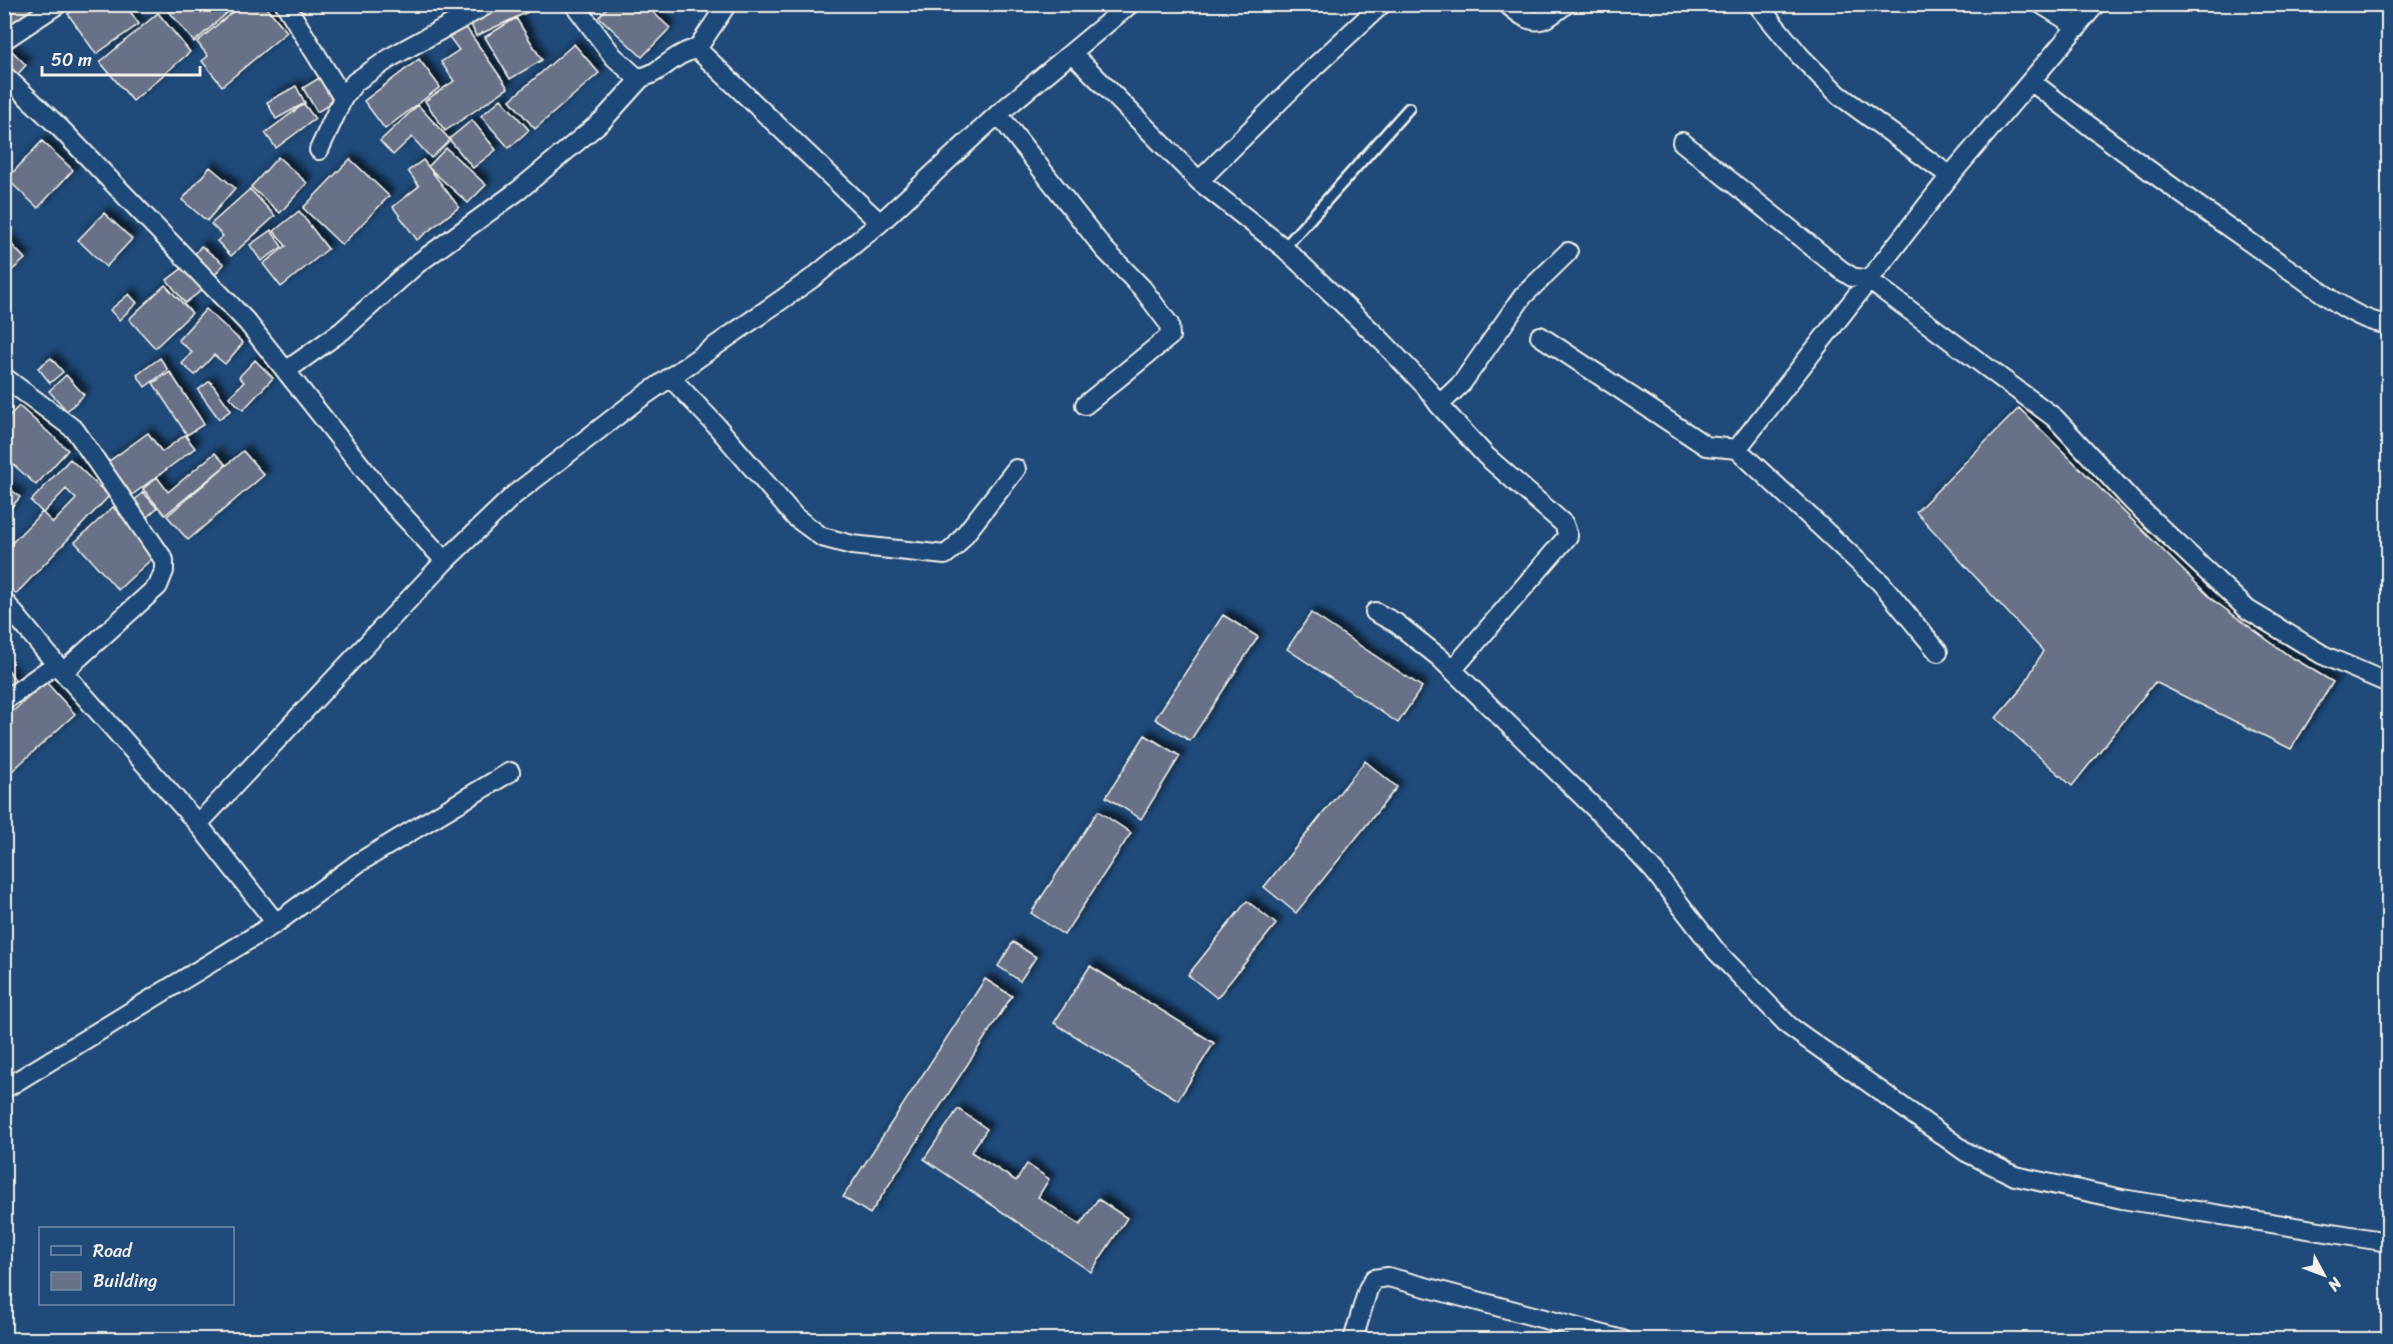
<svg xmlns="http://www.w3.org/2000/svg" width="2393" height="1344" font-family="Sriracha,sans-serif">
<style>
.building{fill:#677187;stroke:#f4f1e8;stroke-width:1.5;filter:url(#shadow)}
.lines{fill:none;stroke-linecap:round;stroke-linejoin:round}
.service-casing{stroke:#f4f1e8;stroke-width:14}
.minor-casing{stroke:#f4f1e8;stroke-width:22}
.service{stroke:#1f4a7a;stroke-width:9}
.minor{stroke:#1f4a7a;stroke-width:18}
</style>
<defs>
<filter id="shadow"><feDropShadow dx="5.5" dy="-5.5" stdDeviation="3" flood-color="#0009"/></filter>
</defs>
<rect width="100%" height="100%" fill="#1f4a7a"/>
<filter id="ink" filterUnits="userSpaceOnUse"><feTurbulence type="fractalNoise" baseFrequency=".0167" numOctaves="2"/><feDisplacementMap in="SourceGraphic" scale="12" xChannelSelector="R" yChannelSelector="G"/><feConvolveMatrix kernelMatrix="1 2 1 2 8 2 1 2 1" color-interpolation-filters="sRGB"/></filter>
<g filter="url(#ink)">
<!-- building -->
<path class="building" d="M 4,4 L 34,4 L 37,9 L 4,28 Z
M 82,4 L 125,4 L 139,24 L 96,54 L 68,14 Z
M 175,4 L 237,4 L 194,42 L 168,10 Z
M 242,4 L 264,4 L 287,32 L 222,86 L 202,61 L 208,56 L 197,42 Z
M 500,4 L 532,4 L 534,9 L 476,36 L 469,19 Z
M 610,4 L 644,4 L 670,28 L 642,57 L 599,17 Z
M 158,13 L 190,52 L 133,101 L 100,62 Z
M 516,18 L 542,60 L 510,79 L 485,37 Z
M 463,23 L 508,88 L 445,131 L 425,101 L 454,81 L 441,62 L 459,50 L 447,34 Z
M 574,44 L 599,73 L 535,129 L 510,100 Z
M 11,50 L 26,65 L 17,75 L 4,63 L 4,57 Z
M 419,59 L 440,87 L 385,129 L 364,101 Z
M 324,75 L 339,99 L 317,112 L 303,88 Z
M 296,86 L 305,103 L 276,119 L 267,102 Z
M 501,99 L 529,130 L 509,148 L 481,116 Z
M 304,104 L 315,119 L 276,148 L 265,133 Z
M 418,105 L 450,140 L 431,158 L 412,137 L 393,155 L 380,141 Z
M 472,120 L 496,150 L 473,168 L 449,139 Z
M 42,141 L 73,170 L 38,208 L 7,179 Z
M 446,148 L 486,185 L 468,203 L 428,167 Z
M 278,157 L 307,183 L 280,213 L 251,187 Z
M 350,159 L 389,196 L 342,245 L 303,208 Z
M 423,160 L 459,207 L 417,240 L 393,207 L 419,186 L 408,171 Z
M 210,167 L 235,188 L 207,221 L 182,200 Z
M 250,189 L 275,216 L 231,256 L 217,241 L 223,236 L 211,224 Z
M 299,211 L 328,249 L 281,287 L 263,264 L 286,246 L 274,231 Z
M 104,213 L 132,239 L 106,267 L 78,240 Z
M 271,230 L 282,247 L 261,261 L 250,245 Z
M 4,236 L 25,259 L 4,277 Z
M 201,246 L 224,264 L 214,276 L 192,258 Z
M 188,264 L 206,287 L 185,303 L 167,280 Z
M 165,285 L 192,313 L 155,348 L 129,319 Z
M 129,294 L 137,303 L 119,320 L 110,310 Z
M 206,309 L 243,343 L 225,364 L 214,355 L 195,375 L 182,364 L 192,352 L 178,340 Z
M 51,358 L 63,372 L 50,383 L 38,368 Z
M 160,358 L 168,370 L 145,387 L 137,375 Z
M 255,360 L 273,378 L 243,410 L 229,397 L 244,382 L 239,377 Z
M 170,372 L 204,424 L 187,435 L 153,383 Z
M 66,375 L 84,395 L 67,411 L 49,391 Z
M 210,381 L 231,410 L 219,419 L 198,390 Z
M 19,406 L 68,450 L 36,485 L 4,456 L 4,421 Z
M 2019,408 L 2213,600 L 2288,655 L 2333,682 L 2291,749 L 2155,682 L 2072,786 L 1996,718 L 2022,688 L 2043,651 L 1916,512 Z
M 148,433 L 162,452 L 185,435 L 195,448 L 132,495 L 108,462 Z
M 243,451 L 264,475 L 188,540 L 167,516 Z
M 215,453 L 226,465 L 165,515 L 143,489 L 157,477 L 168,492 Z
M 70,459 L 109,496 L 16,594 L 4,583 L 4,569 L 7,566 L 4,563 L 4,551 L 42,512 L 53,523 L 76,499 L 66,489 L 43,513 L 31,501 Z
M 4,484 L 20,497 L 4,516 Z
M 143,492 L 157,508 L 147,517 L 133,502 Z
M 113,507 L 156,555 L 118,590 L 75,542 Z
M 1311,613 L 1422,687 L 1398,723 L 1287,649 Z
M 1223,615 L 1258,637 L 1190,741 L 1155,719 Z
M 4,664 L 16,681 L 4,689 Z
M 46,682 L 75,714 L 11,772 L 4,765 L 4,719 Z
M 1145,735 L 1180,756 L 1141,819 L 1106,797 Z
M 1365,761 L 1397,787 L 1296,913 L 1264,887 Z
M 1098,811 L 1131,833 L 1064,935 L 1031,913 Z
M 1247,901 L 1276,924 L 1217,998 L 1188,975 Z
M 1013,942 L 1036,957 L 1020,981 L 998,966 Z
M 1090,966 L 1214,1043 L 1178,1100 L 1054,1023 Z
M 985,979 L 1012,996 L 870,1214 L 843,1197 Z
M 958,1109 L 987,1129 L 971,1152 L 1016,1181 L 1027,1164 L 1049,1179 L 1038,1197 L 1080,1225 L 1098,1199 L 1127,1218 L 1091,1272 L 924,1159 Z"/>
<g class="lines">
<defs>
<path id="service" d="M 1284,248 L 1409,108"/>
<path id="minor" d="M 285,4 L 343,98
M 574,4 L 613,56 L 636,77 C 656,80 673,52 697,49
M 727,4 L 697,49 L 880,223
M 1507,4 C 1533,26 1539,26 1566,4
M 1757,4 L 1800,56 L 1839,95 L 1950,176
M 2041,4 L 2078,27
M 4,40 L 58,4
M 1073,54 L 1199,181 L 1284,248 L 1382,341 L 1426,387 L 1439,405 L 1462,383 L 1523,296 L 1568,252
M 4,75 L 60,128 L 247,322 L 385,496 L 445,561
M 2032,82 C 2116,147 2202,210 2290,270 C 2316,287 2357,323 2388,324
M 998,114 L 1104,249 L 1142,288 L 1169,324 L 1170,336 L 1085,405
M 1682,142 L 1841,270 L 1852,277 L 1869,280 L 2055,418 L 2132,501 L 2248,610 L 2323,655 L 2388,683
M 319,150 L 343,98 L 355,82 L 393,56 L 488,4
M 1199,181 L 1314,67 L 1382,4
M 1540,336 L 1706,446 L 1737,449 L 1881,583 L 1938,652
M 287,370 L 342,331 L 417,264 L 519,190 L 603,120 L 641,78
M 4,377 L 75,430 L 164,560 L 164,571 L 158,586 L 63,672
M 670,377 L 713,422 L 795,517 L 822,537 L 852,545 L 945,555 L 955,547 L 1016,469
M 1439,405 L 1486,456 L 1564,524 L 1568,536 L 1453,669
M 1737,449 L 1950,176 L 2096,4
M 4,601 L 56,664 L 198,824 L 276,923
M 1375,612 L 1396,623 L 1439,657 L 1609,822 L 1654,871 L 1716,951 L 1789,1026 L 1966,1152 L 2015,1176 L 2122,1199 L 2388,1242
M 4,701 L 56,664
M 198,824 L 445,561 L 514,495 L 632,404 L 814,277 L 880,223 L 998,114 L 1130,4
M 4,1089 L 276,923 L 358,863 L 510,772
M 1353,1340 L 1368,1289 L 1374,1279 L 1388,1277 L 1623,1340"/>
</defs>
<!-- service casing -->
<use href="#service" class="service-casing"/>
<!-- minor casing -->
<use href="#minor" class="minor-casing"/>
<!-- service -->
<use href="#service" class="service"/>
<!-- minor -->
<use href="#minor" class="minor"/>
</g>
</g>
<!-- margin -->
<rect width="2393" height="1344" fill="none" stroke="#1f4a7a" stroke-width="24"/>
<rect x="12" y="12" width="2369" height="1320" fill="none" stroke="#f4f1e8" stroke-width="2" filter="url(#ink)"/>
<!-- legend -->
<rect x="39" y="1227" width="195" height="78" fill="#1f4a7a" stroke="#748da6" stroke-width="1.5"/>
<rect x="51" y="1246" width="30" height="9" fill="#1f4a7a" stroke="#748da6" stroke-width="1.5"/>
<text x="93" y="1257" font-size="18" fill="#f4f1e8">Road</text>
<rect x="51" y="1272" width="30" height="18" fill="#677187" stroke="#748da6" stroke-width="1.5"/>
<text x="93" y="1287" font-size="18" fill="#f4f1e8">Building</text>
<!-- north arrow -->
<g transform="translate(2324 1275) rotate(131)" stroke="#1f4a7a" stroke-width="4.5" paint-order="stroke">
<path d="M0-4.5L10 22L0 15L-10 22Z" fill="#f4f1e8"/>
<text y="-9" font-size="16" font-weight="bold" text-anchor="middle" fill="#f4f1e8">N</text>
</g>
<!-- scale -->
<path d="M42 66v9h158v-9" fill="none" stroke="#f4f1e8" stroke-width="3"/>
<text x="51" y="66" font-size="18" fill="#f4f1e8" stroke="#1f4a7a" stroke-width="4.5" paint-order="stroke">50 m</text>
</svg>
